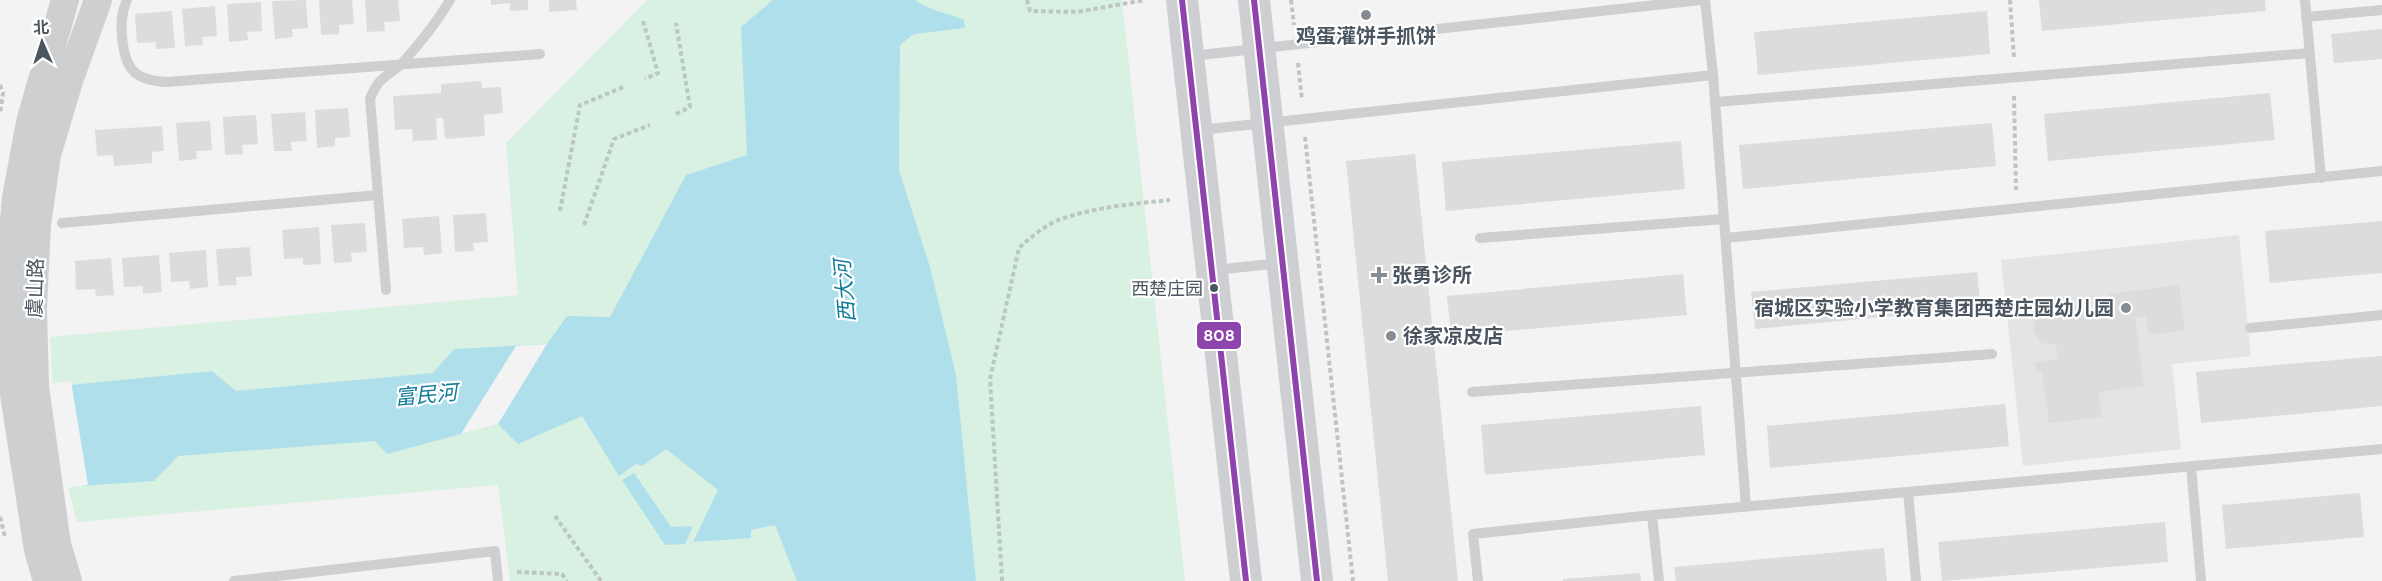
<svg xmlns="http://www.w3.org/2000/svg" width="2382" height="581" font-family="'DM Sans','Noto Sans SC',sans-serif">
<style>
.education{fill:#e5e4e5}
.green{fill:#d9f1e2}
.water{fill:#b0dfec}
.pier{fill:#f3f3f3}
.building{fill:#dcdcdd}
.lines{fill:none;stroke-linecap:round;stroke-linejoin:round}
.path{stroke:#bcc6c3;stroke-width:4;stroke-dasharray:4.5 3;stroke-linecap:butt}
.service{stroke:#cdcfd1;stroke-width:10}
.tertiary{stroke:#cdcfd1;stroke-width:28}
.secondary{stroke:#cecfd2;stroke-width:32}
.bus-1-casing{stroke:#fff;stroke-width:10}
.bus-1{stroke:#8e44ad;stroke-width:6}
.poi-dot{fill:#858c93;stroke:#fff;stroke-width:2}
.bus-dot{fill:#4a555f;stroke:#fff;stroke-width:2}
.labels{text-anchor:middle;stroke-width:4.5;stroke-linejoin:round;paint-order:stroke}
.bus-label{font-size:18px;fill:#4a555f;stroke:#fff;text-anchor:end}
.poi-label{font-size:20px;font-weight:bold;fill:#4a555f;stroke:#fff;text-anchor:start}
.street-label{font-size:20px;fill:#4a555f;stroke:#fff}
.water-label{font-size:21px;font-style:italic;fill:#127c9b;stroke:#fff}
.line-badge{stroke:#fff;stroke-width:2}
.badge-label{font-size:16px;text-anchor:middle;font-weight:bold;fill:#fff}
</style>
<rect width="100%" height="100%" fill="#f3f3f3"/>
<!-- education -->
<path class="education" d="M 2239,235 L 2251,356 L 2172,364 L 2181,449 L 2023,466 L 2001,260 Z"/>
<!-- green -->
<path class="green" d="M 647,0 L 1122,0 L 1185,581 L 510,581 L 498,485 L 77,522 L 68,487 L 53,386 L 50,337 L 518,295 L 506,143 Z"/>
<!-- water -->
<path class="water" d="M 773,0 L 915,0 C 930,11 948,13 964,20 L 965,28 L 914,34 L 900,45 L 899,170 L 930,267 L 956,375 L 976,581 L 797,581 L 775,525 L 751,530 L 751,538 L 693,542 L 718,490 L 666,449 L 642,466 L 636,464 L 619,476 L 582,416 L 518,444 L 498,424 L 387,454 L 375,441 L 178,456 L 154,481 L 68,487 L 66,474 L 0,392 L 212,371 L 236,391 L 433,373 L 454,349 L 547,344 L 567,316 L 610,317 L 686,175 L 747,155 L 741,27 Z
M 634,473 L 671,527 L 693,526 L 685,544 L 665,545 L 622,480 Z"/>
<!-- pier -->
<path class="pier" d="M 547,344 L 498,424 L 461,434 L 516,346 Z
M 71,381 L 88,485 L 66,488 L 64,477 L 0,483 L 0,389 Z"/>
<!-- building -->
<path class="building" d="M 306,0 L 308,28 L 292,29 L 293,37 L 275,39 L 272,1 Z
M 319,0 L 352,0 L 354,24 L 339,25 L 339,34 L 321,35 Z
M 365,0 L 398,0 L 400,21 L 384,22 L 385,31 L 367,32 Z
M 491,0 L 528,0 L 528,10 L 510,11 L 510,3 L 491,5 Z
M 549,0 L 576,0 L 577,10 L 549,12 Z
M 2039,0 L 2265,0 L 2266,11 L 2042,31 Z
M 261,2 L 262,31 L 247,32 L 248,40 L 229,42 L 227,4 Z
M 215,6 L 217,36 L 202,37 L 203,45 L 185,46 L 182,9 Z
M 172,11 L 175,48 L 156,49 L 156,42 L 137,43 L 135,14 Z
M 1987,11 L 1990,54 L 1758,75 L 1754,32 Z
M 2382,29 L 2382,59 L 2334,63 L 2331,34 Z
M 481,81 L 482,88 L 501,87 L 503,113 L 484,115 L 485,136 L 445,139 L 443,118 L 436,118 L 437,140 L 413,141 L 412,129 L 395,130 L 393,96 L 441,93 L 441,84 Z
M 2270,93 L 2275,140 L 2048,161 L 2044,114 Z
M 348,108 L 350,137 L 335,138 L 335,146 L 317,148 L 315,110 Z
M 305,112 L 307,141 L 291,142 L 292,151 L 274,151 L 271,114 Z
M 256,115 L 258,144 L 242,145 L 243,154 L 225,155 L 223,117 Z
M 210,121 L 212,150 L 196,151 L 197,159 L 179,161 L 176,123 Z
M 1992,123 L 1996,166 L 1743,189 L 1739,145 Z
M 162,126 L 164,151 L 152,152 L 152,163 L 114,166 L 113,155 L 97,156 L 95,130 Z
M 1681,141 L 1685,189 L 1446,211 L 1442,162 Z
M 1415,154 L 1458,581 L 1388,581 L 1346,161 Z
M 486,213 L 488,242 L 473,243 L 474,251 L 455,252 L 453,215 Z
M 439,216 L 442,253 L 424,255 L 423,247 L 404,248 L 402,219 Z
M 2382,221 L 2382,273 L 2270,283 L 2265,231 Z
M 365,223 L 367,252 L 351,253 L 352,262 L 334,263 L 331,225 Z
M 319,227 L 321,264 L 303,265 L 303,258 L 284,259 L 282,230 Z
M 250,247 L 252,276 L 236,277 L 237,285 L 219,286 L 216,249 Z
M 206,250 L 208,287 L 190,289 L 189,281 L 171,282 L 169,253 Z
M 159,255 L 162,292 L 143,294 L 143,286 L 124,287 L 122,258 Z
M 111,258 L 114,295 L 96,296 L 95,289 L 76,290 L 75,261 Z
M 1977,272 L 1981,308 L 1755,329 L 1751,292 Z
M 1683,274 L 1687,315 L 1451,336 L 1447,296 Z
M 2179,285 L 2185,330 L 2149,335 L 2146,316 L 2135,318 L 2144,386 L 2099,392 L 2102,417 L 2049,423 L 2042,371 L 2036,372 L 2035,362 L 2058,359 L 2056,345 L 2042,343 L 2035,334 L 2033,328 L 2037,314 L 2050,307 L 2057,307 L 2068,314 L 2075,313 L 2074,303 L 2090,301 L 2090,309 L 2110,306 L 2109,294 Z
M 2382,356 L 2382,406 L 2201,423 L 2196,372 Z
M 2005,404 L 2009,446 L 1770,468 L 1767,426 Z
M 1701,406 L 1705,455 L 1485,475 L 1481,425 Z
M 2360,493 L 2364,537 L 2226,549 L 2222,505 Z
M 2165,522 L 2168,562 L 1942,581 L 1938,542 Z
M 1884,548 L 1887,581 L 1676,581 L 1674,567 Z
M 1640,573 L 1641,581 L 1563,581 L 1563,579 Z"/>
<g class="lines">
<!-- path -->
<path class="path" d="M 1027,0 L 1030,11 L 1077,12 L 1145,0
M 1291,0 L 1294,25
M 2010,0 L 2014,58
M 643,21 L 658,73 L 645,79
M 1298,63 L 1302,100
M 0,85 L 3,93 L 0,114
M 2014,96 L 2016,190
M 676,114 L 690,107 L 676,23
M 1305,137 L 1353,581
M 560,211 L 580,105 L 626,86
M 584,225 L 614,139 L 650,125
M 555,516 L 601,581
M 0,517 L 5,537
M 517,572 L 562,574 L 567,581
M 1002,581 L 990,379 L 1019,248 C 1031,237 1045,225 1061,219 C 1096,207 1133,204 1170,200"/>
<!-- service -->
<path class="service" d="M 127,0 C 121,12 121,24 122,37 C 125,68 133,80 166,82 L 540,54
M 1705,0 L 1713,75 L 1746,507
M 2305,0 L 2321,178
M 2306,17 L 2382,10
M 1191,56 L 1701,0
M 1716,102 L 2310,53
M 1200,130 L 1713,75
M 62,223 L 378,195
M 1480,238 L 1724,219
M 1726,238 L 2382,171
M 1215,270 L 1280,263
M 386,290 L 370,99 C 379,75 389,77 404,61 C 421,42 437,22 450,0
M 2250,328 L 2382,315
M 1472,392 L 1992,354
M 2191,466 L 2201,581
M 1908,492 L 1916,581
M 1652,515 L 1659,581
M 234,581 L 495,551 L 498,581
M 1478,581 L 1473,534 L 1652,515 L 2382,449"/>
<!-- tertiary -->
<path class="tertiary" d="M 47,581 L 38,550 L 10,368 L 7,294 L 16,198 L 30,122 L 65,0
M 68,581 L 57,544 L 35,387 L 33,308 L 37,224 L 47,155 L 69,81 L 98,0"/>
<!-- secondary -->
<path class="secondary" d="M 1182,0 L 1246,581
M 1254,0 L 1317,581"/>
<defs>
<path id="bus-1" d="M 1182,0 L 1246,581
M 1254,0 L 1317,581"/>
</defs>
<!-- bus-1 casing -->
<use href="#bus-1" class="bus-1-casing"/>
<!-- bus-1 -->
<use href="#bus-1" class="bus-1"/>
</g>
<!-- markers -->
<g class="poi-dot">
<circle cx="1366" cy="15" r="6"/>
<path d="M1376 266h6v6h6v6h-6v6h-6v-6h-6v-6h6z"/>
<circle cx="2126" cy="308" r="6"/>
<circle cx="1391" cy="336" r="6"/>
</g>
<circle class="bus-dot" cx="1214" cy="288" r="5"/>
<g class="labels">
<!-- bus labels -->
<g class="bus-label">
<text x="1203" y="295">西楚庄园</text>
</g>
<!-- poi labels -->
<g class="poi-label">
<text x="1366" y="43" text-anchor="middle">鸡蛋灌饼手抓饼</text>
<text x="1392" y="282">张勇诊所</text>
<text x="2114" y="315" text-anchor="end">宿城区实验小学教育集团西楚庄园幼儿园</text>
<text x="1403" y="343">徐家凉皮店</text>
</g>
<!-- street labels -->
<g class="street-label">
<text transform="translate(35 288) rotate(-88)" y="7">虞山路</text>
</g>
<!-- water labels -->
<g class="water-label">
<text transform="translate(845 291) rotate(-95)" y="7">西大河</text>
<text transform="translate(426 395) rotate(-5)" y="7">富民河</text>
</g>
</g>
<rect class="line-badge" x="1196" y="321" width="46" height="29" rx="6" fill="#8e44ad"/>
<g class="badge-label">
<text x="1219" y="341">808</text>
</g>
<!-- north arrow -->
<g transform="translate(42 42) rotate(357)" stroke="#ffffff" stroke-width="4.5" paint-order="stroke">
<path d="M0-4.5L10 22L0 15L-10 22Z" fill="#4a555f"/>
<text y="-9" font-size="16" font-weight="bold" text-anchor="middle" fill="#4a555f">北</text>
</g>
</svg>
